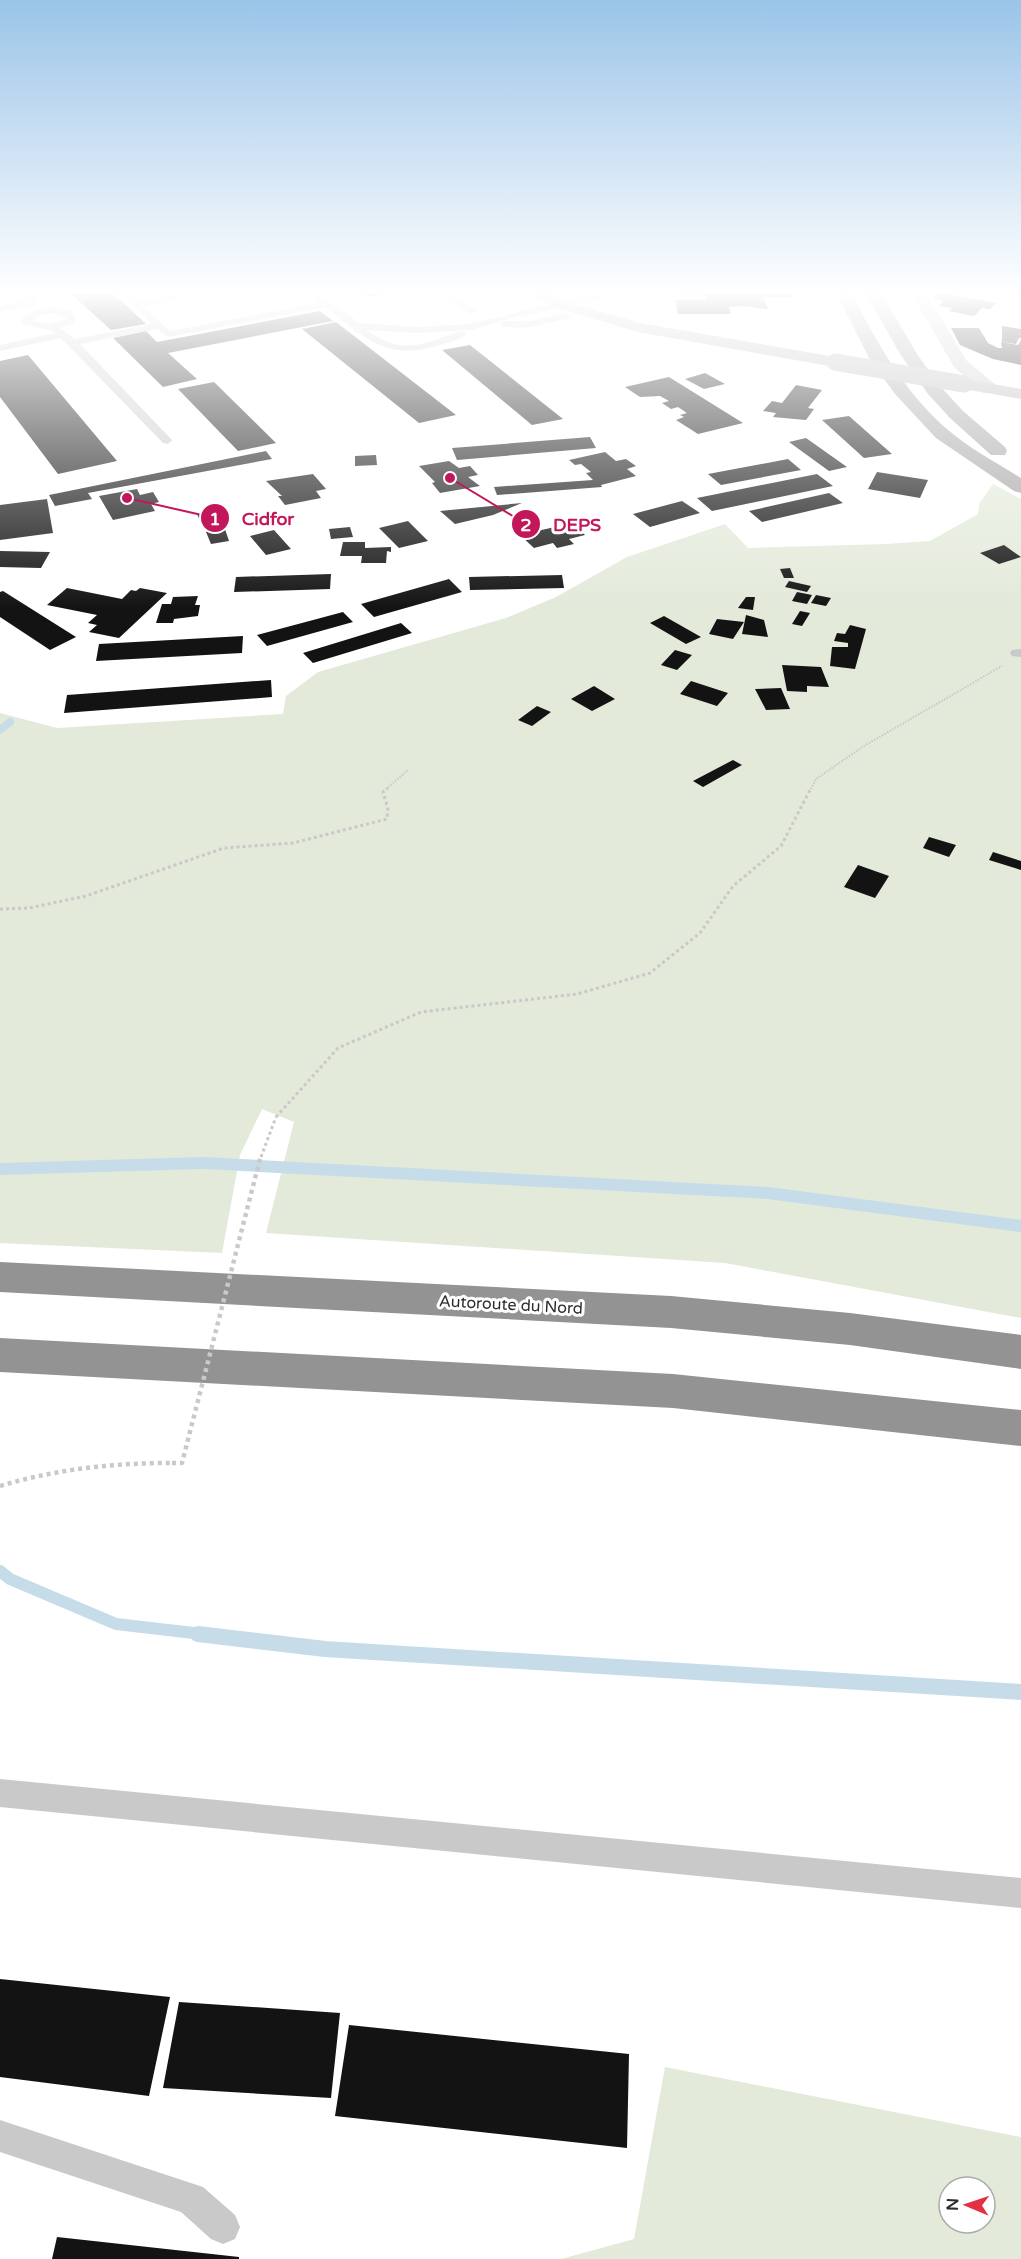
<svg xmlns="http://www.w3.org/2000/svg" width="1021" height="2259" font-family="'Varela Round',sans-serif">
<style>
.green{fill:#e3eada;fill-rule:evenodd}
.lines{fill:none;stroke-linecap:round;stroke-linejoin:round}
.stream-far2{stroke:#c6dde9;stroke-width:8}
.stream-far1{stroke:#c6dde9;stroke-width:12}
.stream{stroke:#c6dde9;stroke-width:16}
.building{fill:#131313}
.path-far2{stroke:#c9c9c9;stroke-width:2;stroke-dasharray:1.5 1.5;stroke-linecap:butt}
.path-far1{stroke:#c9c9c9;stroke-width:3;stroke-dasharray:3 3;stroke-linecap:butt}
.path{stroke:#c9c9c9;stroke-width:4.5;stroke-dasharray:4 4;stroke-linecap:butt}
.lane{fill:#c9c9c9;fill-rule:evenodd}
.street{fill:#c9c9c9;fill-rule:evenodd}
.secondary{fill:#b6b6b6;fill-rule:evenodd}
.primary{fill:#a4a4a4;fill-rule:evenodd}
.highway{fill:#939393;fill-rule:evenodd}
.path-bridge-far1{stroke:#c9c9c9;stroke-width:3;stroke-dasharray:3 3;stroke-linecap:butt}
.path-bridge{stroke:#c9c9c9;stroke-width:4.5;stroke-dasharray:4 4;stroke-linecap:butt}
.secondary-bridge{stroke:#b6b6b6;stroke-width:17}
.labels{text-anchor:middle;stroke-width:6;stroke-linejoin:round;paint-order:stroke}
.street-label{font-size:16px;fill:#2c2c2c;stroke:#fff}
.leader{fill:none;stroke:#c2185b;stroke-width:2}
.callout-dot{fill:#c2185b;stroke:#fff;stroke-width:2}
.mark-label{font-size:18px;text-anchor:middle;font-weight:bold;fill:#fff}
.callout-label{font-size:18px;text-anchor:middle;font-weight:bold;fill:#c2185b;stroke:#fff;stroke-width:6;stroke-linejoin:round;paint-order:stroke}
</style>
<rect width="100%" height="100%" fill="#fff"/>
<!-- green -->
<path class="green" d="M 993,484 L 1021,499 L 1021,1318 L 725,1263 L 266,1233 L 294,1122 L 262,1109 L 240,1155 L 222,1253 L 0,1243 L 0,713 L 57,728 L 283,714 L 286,696 L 318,672 L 506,618 L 556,597 L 627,557 L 725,524 L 748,548 L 886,544 L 930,541 L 978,514 L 979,504 Z
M 665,2067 L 1021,2137 L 1021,2259 L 561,2259 L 634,2239 ZM 949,2187 L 985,2187 L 985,2223 L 949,2223 Z"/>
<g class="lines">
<!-- stream-far2 -->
<path class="stream-far2" d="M 0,730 L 10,722"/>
<!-- stream-far1 -->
<path class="stream-far1" d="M 0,1169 L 203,1163 L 768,1193 L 1021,1226
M 0,1571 L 10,1579 L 116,1624 L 211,1635"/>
<!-- stream -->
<path class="stream" d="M 198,1634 L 325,1649 L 1021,1692"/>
</g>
<!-- building -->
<path class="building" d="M 78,291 L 111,291 L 146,324 L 111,330 L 70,293 Z
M 360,291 L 392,291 L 392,293 L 368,297 Z
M 675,291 L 790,291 L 792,297 L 763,297 L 768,309 L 742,306 L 729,307 L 731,314 L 678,314 L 675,300 L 706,300 L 705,295 L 676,295 Z
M 941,291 L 958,291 L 954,295 L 996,303 L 990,309 L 982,308 L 974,316 L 949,311 L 952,308 L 939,306 L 944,301 L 934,299 Z
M 320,311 L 333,321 L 168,353 L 197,379 L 163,387 L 113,338 L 146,331 L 157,342 Z
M 336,322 L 456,415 L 419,423 L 302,329 Z
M 1002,326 L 1021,329 L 1021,338 L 1019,338 L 1016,344 L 1002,342 Z
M 951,328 L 979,328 L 988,343 L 998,348 L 1002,348 L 1001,342 L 1018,345 L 1021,340 L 1021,365 L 993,359 L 960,345 Z
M 470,345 L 563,419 L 532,425 L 442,350 Z
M 28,355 L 117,461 L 58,474 L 0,397 L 0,361 Z
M 705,373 L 725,384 L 704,389 L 685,379 Z
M 669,377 L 743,423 L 698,434 L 676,420 L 684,417 L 680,415 L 687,413 L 678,407 L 671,409 L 662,403 L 669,401 L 660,396 L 640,397 L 625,387 Z
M 214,382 L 276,443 L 238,451 L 178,389 Z
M 796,385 L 822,390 L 808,408 L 814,409 L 806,420 L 773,417 L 776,413 L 763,411 L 772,401 L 782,403 Z
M 849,416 L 892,454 L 864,458 L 822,420 Z
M 590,437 L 596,448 L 457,460 L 452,448 Z
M 806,438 L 847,467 L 829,471 L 789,442 Z
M 266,451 L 272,459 L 88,493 L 92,499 L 55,506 L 49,495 Z
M 605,452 L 616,461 L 626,459 L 636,466 L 627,469 L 636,476 L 601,485 L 602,487 L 497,495 L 494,487 L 593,480 L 586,473 L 591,472 L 581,464 L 575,465 L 569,460 Z
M 376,455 L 377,465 L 355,466 L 355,456 Z
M 788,459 L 801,470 L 721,485 L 708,474 Z
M 449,461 L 459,468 L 470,466 L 478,475 L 468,477 L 480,486 L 440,493 L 432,483 L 435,482 L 419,466 Z
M 877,472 L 928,480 L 920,498 L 868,489 Z
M 313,474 L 326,489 L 316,491 L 321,498 L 285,505 L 278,496 L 282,496 L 266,481 Z
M 817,474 L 833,486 L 712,511 L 697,498 Z
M 137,489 L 140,495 L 153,492 L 159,502 L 151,504 L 155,511 L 113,520 L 99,496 Z
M 829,493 L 843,503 L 762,522 L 749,511 Z
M 47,499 L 53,533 L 0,540 L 0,505 Z
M 682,501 L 700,513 L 650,527 L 633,514 Z
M 522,503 L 493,515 L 455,524 L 440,511 Z
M 213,512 L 217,521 L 201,523 L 197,514 Z
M 408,521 L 428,541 L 399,548 L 379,528 Z
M 572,523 L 585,535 L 569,539 L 574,544 L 557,548 L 553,543 L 534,548 L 520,535 Z
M 350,527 L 353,537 L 331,539 L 329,529 Z
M 225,529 L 229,541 L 211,544 L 206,532 Z
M 274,530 L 291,549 L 266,555 L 250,536 Z
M 343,542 L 365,542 L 365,548 L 391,547 L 391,552 L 387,551 L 386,563 L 361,563 L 362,556 L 340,556 Z
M 1004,545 L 1021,557 L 999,564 L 980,553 Z
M 0,551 L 50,552 L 41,568 L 0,567 Z
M 790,568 L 794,578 L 784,578 L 780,569 Z
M 331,574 L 330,589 L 234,592 L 236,577 Z
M 562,575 L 564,588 L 470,590 L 469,577 Z
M 449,579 L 462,592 L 374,617 L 361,604 Z
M 789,581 L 811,586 L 807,592 L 785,587 Z
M 67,588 L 122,599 L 131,590 L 136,591 L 140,588 L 167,593 L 119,638 L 89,632 L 97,625 L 88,623 L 97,615 L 47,605 Z
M 3,591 L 76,637 L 50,650 L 0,617 L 0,592 Z
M 797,592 L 812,595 L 807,604 L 792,601 Z
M 816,595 L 831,598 L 826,606 L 811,603 Z
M 198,596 L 195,605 L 200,605 L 198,616 L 174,619 L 173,623 L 156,623 L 162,604 L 171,604 L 173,597 Z
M 746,597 L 755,597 L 753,610 L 738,608 Z
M 800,611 L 810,613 L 802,626 L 792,624 Z
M 343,612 L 353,622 L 267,646 L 257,635 Z
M 746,615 L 764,620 L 768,637 L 742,634 Z
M 664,616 L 701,637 L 686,644 L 650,623 Z
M 717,619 L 744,622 L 733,639 L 709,634 Z
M 401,623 L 412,633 L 313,663 L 303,653 Z
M 850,625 L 866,629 L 855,669 L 830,666 L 832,647 L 848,647 L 848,643 L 834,641 L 837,633 L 845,634 Z
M 243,636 L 242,653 L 96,661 L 99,644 Z
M 675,650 L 692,655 L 677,670 L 661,665 Z
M 782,665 L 821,667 L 829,687 L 807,686 L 807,692 L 787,691 Z
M 271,680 L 272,697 L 64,713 L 67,695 Z
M 691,681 L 728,693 L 717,706 L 680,694 Z
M 594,686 L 615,699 L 592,711 L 571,699 Z
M 781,688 L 790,709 L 766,710 L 755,689 Z
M 537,706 L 551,712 L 532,726 L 518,720 Z
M 733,760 L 742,765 L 703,787 L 693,781 Z
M 929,837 L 956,845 L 949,857 L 923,848 Z
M 993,852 L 1021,861 L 1021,870 L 989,860 Z
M 858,865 L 889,876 L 875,898 L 844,887 Z
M 0,1979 L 170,1997 L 149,2096 L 0,2077 Z
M 179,2002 L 340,2013 L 331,2098 L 163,2088 Z
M 349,2025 L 629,2054 L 627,2148 L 335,2116 Z
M 57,2237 L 239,2257 L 239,2259 L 52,2259 Z"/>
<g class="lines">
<!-- path-far2 -->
<path class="path-far2" d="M 386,789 L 408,770
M 811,789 L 816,779 L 864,746 L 1002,666"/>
<!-- path-far1 -->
<path class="path-far1" d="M 0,909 L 29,908 L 86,896 L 224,848 L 293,843 L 387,819 L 388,809 L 383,792 L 388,788
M 276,1117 L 338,1048 L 421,1012 L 577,994 L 650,973 L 700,933 L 733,886 L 781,846 L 811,788"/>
<!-- path -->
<path class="path" d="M 0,1486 C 57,1469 113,1463 172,1463"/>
<!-- lane -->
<path class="lane" d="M 46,291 L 66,291 L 26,301 L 21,298 Z
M 118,291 L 128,291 L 139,302 L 190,291 L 210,291 L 143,306 L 170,331 L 319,303 L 306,291 L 316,291 L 359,323 L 417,327 L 470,324 L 604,291 L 617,291 L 597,300 L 515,317 L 471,330 L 417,333 L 367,330 C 404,357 423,343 462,331 L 467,334 C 459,340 447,343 437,346 C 383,361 365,337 325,307 L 168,337 L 157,329 L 80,344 L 171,439 L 172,441 L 167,444 L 163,443 L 61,338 L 0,351 L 0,345 L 55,333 L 50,330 L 25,325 L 21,320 C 34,307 61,303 76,315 L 74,323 L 60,328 L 75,339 L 152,324 ZM 53,313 L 68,318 L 50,324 L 31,321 L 37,316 Z
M 438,291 L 449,291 L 478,312 L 470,314 Z
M 31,300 L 36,303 L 34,305 L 0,312 L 0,306 Z
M 565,313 L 570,316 L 568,318 C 551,322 515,334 500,324 L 505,321 L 532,321 Z
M 1021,649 L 1021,657 L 1012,656 L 1010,653 L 1012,650 Z
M 0,1779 L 1021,1878 L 1021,1908 L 0,1807 Z
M 0,2120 L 203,2187 L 235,2215 L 240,2227 L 235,2239 L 223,2244 L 211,2239 L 181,2212 L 0,2152 Z"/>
<!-- street -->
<path class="street" d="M 910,291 L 925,291 L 966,360 L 996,385 L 999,389 L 996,393 L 984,393 L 954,367 Z"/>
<!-- secondary -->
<path class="secondary" d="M 524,291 L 544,291 L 564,301 L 640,323 L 835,357 L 843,362 L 835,367 L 638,332 L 554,307 Z
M 964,379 L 1021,389 L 1021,399 L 958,388 L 955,384 L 958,380 Z"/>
<!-- primary -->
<path class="primary" d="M 835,291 L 850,291 C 878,343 902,390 948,430 C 969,448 997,463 1021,478 L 1021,493 L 1014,491 L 936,438 L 895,394 L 869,358 Z
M 865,291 L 880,291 L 917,354 L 940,386 L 963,411 L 1005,447 L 1007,451 L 1005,455 L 991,455 L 950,418 L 928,394 L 900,354 Z"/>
<!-- highway -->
<path class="highway" d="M 0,1262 L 671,1296 L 850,1313 L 1021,1335 L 1021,1369 L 850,1345 L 671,1328 L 0,1292 Z
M 0,1338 L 673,1374 L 1021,1410 L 1021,1446 L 673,1408 L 0,1372 Z"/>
<!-- path-bridge-far1 -->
<path class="path-bridge-far1" d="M 261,1157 L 276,1117"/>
<!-- path-bridge -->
<path class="path-bridge" d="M 172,1463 L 182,1463 L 261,1155"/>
<!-- secondary-bridge -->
<path class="secondary-bridge" d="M 835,362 L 964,384"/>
</g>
<!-- sky -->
<linearGradient id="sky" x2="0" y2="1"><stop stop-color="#9ac4e8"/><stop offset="0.48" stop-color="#fff"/><stop offset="1" stop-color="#fff" stop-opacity="0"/></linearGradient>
<rect width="1021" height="608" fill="url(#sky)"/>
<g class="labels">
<!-- street labels -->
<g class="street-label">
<text transform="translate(511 1304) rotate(3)" y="6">Autoroute du Nord</text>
</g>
</g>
<!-- callouts -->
<path class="leader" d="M127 498L215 518M450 478L526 524"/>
<g class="callout-dot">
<circle cx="127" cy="498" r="6"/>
<circle cx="450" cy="478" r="6"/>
<circle cx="215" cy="518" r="15"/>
<circle cx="526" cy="524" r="15"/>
</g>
<g class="mark-label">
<text x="215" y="525">1</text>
<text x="526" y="531">2</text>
</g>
<g class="callout-label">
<text x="268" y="525">Cidfor</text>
<text x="577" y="531">DEPS</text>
</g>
<!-- north arrow -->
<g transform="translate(967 2205) rotate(272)"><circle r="28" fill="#ffffff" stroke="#ababab" stroke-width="1.5"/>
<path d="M0-4.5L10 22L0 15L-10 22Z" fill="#e03243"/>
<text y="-9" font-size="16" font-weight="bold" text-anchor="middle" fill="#2c2c2c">N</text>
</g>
</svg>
